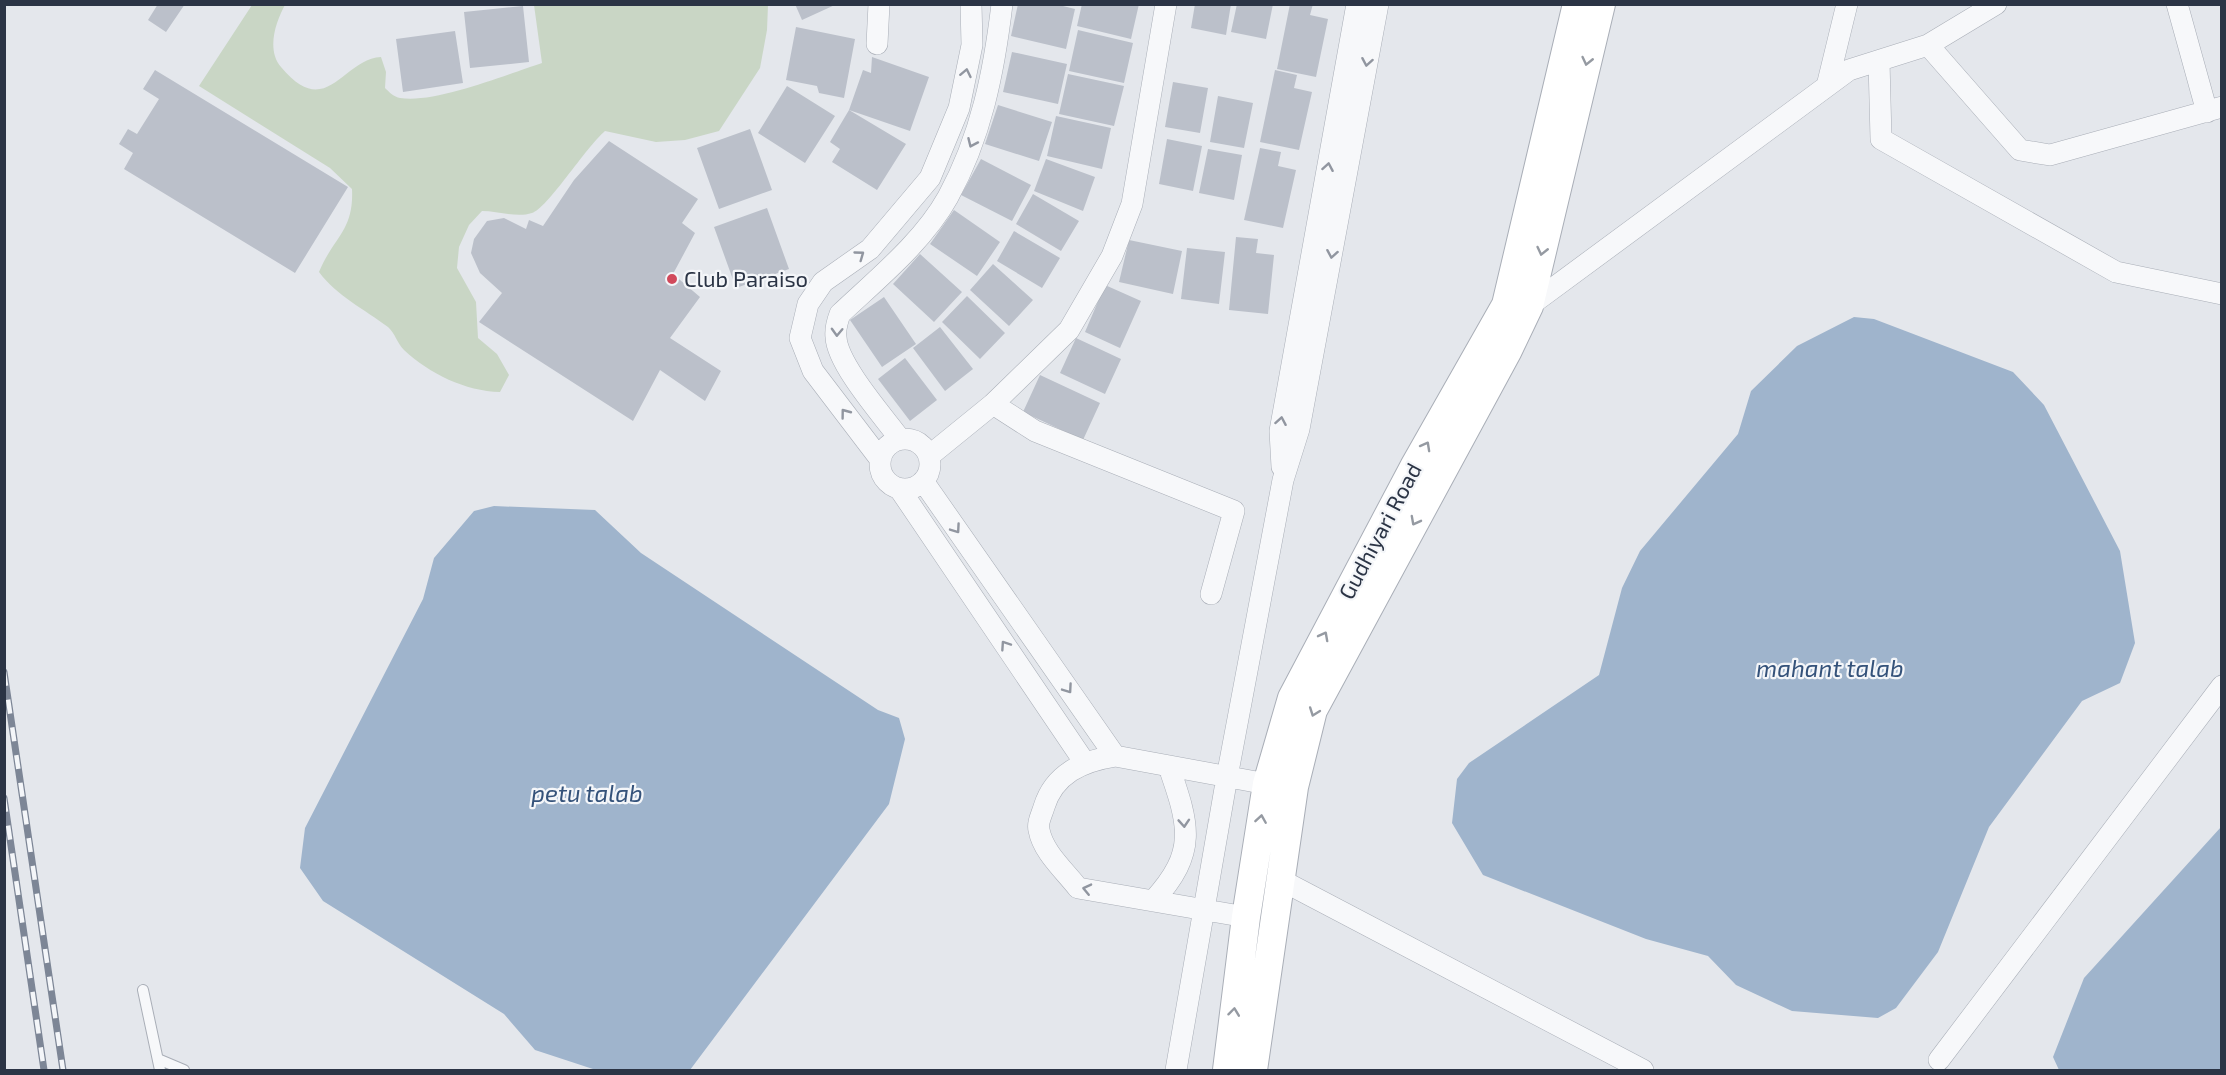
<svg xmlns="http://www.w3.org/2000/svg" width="2226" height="1075" font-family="'Exo 2',sans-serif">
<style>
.green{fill:#c9d6c5}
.water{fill:#9fb4cc}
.building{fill:#bbc0ca}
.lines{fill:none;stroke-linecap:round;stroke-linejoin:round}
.lane-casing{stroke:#a9aeb7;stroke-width:12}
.street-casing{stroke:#a9aeb7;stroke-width:22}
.secondary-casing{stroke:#a9aeb7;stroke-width:30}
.lane{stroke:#f7f8fa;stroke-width:10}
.street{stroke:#f7f8fa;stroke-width:21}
.secondary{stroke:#fff;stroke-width:28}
.rail-casing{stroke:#7d8696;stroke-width:7}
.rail{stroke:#f4f6f9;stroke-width:4.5;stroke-dasharray:14;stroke-linecap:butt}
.oneway{stroke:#959aa2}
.oneway2{stroke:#9196a0}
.poi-dot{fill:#d1495b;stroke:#f4f6f9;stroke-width:2}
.labels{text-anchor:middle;stroke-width:4.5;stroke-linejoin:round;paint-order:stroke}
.poi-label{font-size:22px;fill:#2b3445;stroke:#f4f6f9;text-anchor:start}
.street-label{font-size:22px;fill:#2b3445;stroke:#f4f6f9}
.water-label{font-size:24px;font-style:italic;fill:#34527a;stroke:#f4f6f9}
</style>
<rect width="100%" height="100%" fill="#e4e7ec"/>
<!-- green -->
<path class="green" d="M 252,5 L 285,5 C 276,21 266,50 281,67 C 327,122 342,59 381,57 L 386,72 L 385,88 C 389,92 394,97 400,98 C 435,104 508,74 542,63 L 534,5 L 768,5 L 767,30 L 760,68 L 719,131 L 685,140 L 656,142 L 605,131 C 586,147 547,209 532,213 C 517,218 498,211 482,211 L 469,225 L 459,247 L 457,268 L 476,302 L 478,338 L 497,354 L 509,375 L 500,392 C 465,391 430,374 404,350 C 397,343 395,333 388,327 C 364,309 337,296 319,272 C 334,236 354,231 352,189 L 330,168 L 199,86 Z"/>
<!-- water -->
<path class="water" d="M 1854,317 L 1874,319 L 2013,372 L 2044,405 L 2120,551 L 2135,643 L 2120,683 L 2082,701 L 1989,827 L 1938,952 L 1896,1008 L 1878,1018 L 1792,1011 L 1736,985 L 1708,956 L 1646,939 L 1483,875 L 1452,823 L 1457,779 L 1469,763 L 1599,675 L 1622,588 L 1640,551 L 1738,434 L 1751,391 L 1797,346 Z
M 494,506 L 595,510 L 641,553 L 878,710 L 899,718 L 905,739 L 889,804 L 690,1070 L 596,1070 L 535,1050 L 504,1014 L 323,901 L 300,868 L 305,828 L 423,599 L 434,558 L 474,511 Z
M 2221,827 L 2221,1070 L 2059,1070 L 2053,1057 L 2084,978 Z"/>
<!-- building -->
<path class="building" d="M 158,4 L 185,4 L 166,32 L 148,20 Z
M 795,4 L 837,4 L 802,20 Z
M 1018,4 L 1055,4 L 1075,9 L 1066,49 L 1011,36 Z
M 1082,4 L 1139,4 L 1131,39 L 1077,26 Z
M 1195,4 L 1231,4 L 1226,35 L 1191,28 Z
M 1237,4 L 1273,4 L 1266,39 L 1231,32 Z
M 1290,4 L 1313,4 L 1310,15 L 1328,19 L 1316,77 L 1277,69 Z
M 523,6 L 529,62 L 470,68 L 464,12 Z
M 796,27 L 855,39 L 844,98 L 819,93 L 817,86 L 786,80 Z
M 1078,30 L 1133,43 L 1124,83 L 1069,71 Z
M 455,31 L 463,83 L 403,92 L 396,39 Z
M 1012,52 L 1067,64 L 1058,104 L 1003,92 Z
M 872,57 L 929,77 L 910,131 L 849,110 L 863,70 L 871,73 Z
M 155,70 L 348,187 L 295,273 L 124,169 L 133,153 L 119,144 L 128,129 L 137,134 L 159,99 L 143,89 Z
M 1275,70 L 1297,75 L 1294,88 L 1312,92 L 1299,150 L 1260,142 Z
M 1068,74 L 1124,86 L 1114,126 L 1059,114 Z
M 1173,82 L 1208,88 L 1200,133 L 1165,127 Z
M 787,86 L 835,116 L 805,163 L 758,133 Z
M 1218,96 L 1253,103 L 1244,148 L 1210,142 Z
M 998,105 L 1052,122 L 1039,161 L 985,144 Z
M 849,110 L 906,144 L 877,190 L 832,162 L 840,149 L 830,142 Z
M 1056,116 L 1111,128 L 1102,169 L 1047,156 Z
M 750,129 L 772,190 L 719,209 L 697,148 Z
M 1167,139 L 1202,146 L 1193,191 L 1159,184 Z
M 609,141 L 698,199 L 682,223 L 695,233 L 673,274 L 700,297 L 670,338 L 721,371 L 705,401 L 660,370 L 633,421 L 479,322 L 502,293 L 480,273 L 471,253 L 474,239 L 487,221 L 504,218 L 526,229 L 529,220 L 543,226 L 574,180 Z
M 1260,148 L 1281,152 L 1278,166 L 1296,170 L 1283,228 L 1244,220 Z
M 1208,149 L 1242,155 L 1234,200 L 1199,193 Z
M 981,159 L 1031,185 L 1012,221 L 961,195 Z
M 1046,159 L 1095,177 L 1083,211 L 1034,191 Z
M 1033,194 L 1079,221 L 1061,251 L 1016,224 Z
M 767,208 L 789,269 L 736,288 L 714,227 Z
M 954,210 L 1000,242 L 977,276 L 930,244 Z
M 1014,231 L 1060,258 L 1042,288 L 997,261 Z
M 1236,237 L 1258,239 L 1256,253 L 1274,255 L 1268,314 L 1229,310 Z
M 1129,240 L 1182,251 L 1173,294 L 1119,282 Z
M 1187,248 L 1225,252 L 1219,304 L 1181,299 Z
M 920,254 L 962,292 L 934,322 L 893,284 Z
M 993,264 L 1033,300 L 1009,326 L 970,290 Z
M 1105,285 L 1141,301 L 1120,348 L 1085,332 Z
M 967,296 L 1005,333 L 980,359 L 942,322 Z
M 884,297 L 916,344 L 882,367 L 850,320 Z
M 940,327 L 973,369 L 945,391 L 913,348 Z
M 1076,338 L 1121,359 L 1105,394 L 1060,373 Z
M 905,358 L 937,400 L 910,421 L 878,379 Z
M 1040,375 L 1100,403 L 1083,440 L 1023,412 Z"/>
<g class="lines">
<defs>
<path id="lane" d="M 143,990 L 160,1070
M 158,1059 L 184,1070"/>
<path id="street" d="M 2177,4 L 2207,112
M 877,44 L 879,4
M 1928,45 L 2020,150 L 2050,155 L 2222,107
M 1879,61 L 1881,139 L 2116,272 L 2222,294
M 1827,86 L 1847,4
M 1524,306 L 1529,306 L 1849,70 L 1928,45 L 1996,4
M 993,404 L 1035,431 L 1234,511 L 1211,594
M 900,439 C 883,416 837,364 836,337 C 835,329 837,322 840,314 C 877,279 923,242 948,197 C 981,137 994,72 1002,4
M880 464a25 25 0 1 1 50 0a25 25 0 1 1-50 0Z
M 929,456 L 993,404 L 1069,330 L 1112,256 L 1132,204 L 1166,4
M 880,459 L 813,371 L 800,338 L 808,304 L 823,282 L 870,249 L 930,178 L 959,108 L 972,45 L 971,4
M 1282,467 L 1280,431 L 1357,4
M 923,481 L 1115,756
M 901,491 L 1085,763
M 1279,879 L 1643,1070
M 1153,901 C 1198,852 1189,825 1169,767
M 1246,917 L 1078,888 C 1064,870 1043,852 1039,830 C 1037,823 1042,814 1044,807 C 1054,774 1082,761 1115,756 L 1267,784
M 1939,1060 L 2222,686
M 1176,1070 L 1227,777 L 1283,480 L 1299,429 L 1378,4"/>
<path id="secondary" d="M 1227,1070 L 1246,917 L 1267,784 L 1292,698 L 1414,467 L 1506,305 L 1577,4
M 1253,1070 L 1294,787 L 1313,710 L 1508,350 L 1529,306 L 1601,4"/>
</defs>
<!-- lane casing -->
<use href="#lane" class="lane-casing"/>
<!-- street casing -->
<use href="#street" class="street-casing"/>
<!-- secondary casing -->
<use href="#secondary" class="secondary-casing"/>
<!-- lane -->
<use href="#lane" class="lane"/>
<!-- street -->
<use href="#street" class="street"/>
<!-- secondary -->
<use href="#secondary" class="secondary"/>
<defs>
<path id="rail" d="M 4,672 L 63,1070
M 4,798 L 44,1070"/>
</defs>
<!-- rail casing -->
<use href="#rail" class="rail-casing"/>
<!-- rail -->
<use href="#rail" class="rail"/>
</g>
<!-- one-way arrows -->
<defs><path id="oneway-chevron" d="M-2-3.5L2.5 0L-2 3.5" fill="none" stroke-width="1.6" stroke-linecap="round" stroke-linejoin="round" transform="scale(1.5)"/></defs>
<g class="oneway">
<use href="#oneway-chevron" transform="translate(1587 61) rotate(103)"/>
<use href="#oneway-chevron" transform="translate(1542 251) rotate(103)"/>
<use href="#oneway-chevron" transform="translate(1426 446) rotate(-61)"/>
<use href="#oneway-chevron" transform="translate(1415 521) rotate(118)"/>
<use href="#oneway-chevron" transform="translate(1324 636) rotate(-62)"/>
<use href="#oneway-chevron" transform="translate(1314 712) rotate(110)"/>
<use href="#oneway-chevron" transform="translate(1261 819) rotate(-81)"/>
<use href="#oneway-chevron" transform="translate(1234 1012) rotate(-83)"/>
</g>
<g class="oneway2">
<use href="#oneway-chevron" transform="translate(1367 62) rotate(100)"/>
<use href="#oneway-chevron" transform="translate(966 73) rotate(-78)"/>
<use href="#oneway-chevron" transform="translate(972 143) rotate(114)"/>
<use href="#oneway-chevron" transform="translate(1328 167) rotate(-80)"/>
<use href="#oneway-chevron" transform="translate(1332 254) rotate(100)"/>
<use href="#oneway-chevron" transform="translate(860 255) rotate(-36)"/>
<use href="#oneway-chevron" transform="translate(837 332) rotate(92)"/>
<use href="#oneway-chevron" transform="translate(845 413) rotate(-127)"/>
<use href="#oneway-chevron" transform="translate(1281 421) rotate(-80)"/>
<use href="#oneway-chevron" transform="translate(956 529) rotate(55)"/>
<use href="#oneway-chevron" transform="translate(1005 645) rotate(-124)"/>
<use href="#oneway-chevron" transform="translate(1068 689) rotate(55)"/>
<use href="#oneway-chevron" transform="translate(1184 823) rotate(86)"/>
<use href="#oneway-chevron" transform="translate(1087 889) rotate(-167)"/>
</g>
<!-- markers -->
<circle class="poi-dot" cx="672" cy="279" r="6"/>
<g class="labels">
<!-- poi labels -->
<g class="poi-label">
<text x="684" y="287">Club Paraiso</text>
</g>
<!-- street labels -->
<g class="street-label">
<text transform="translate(1380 531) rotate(-62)" y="8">Gudhiyari Road</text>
</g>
<!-- water labels -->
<g class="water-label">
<text x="1830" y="677">mahant talab</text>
<text x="587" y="802">petu talab</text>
</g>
</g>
<!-- border -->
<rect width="2226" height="1075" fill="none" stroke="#2b3445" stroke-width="12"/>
</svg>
